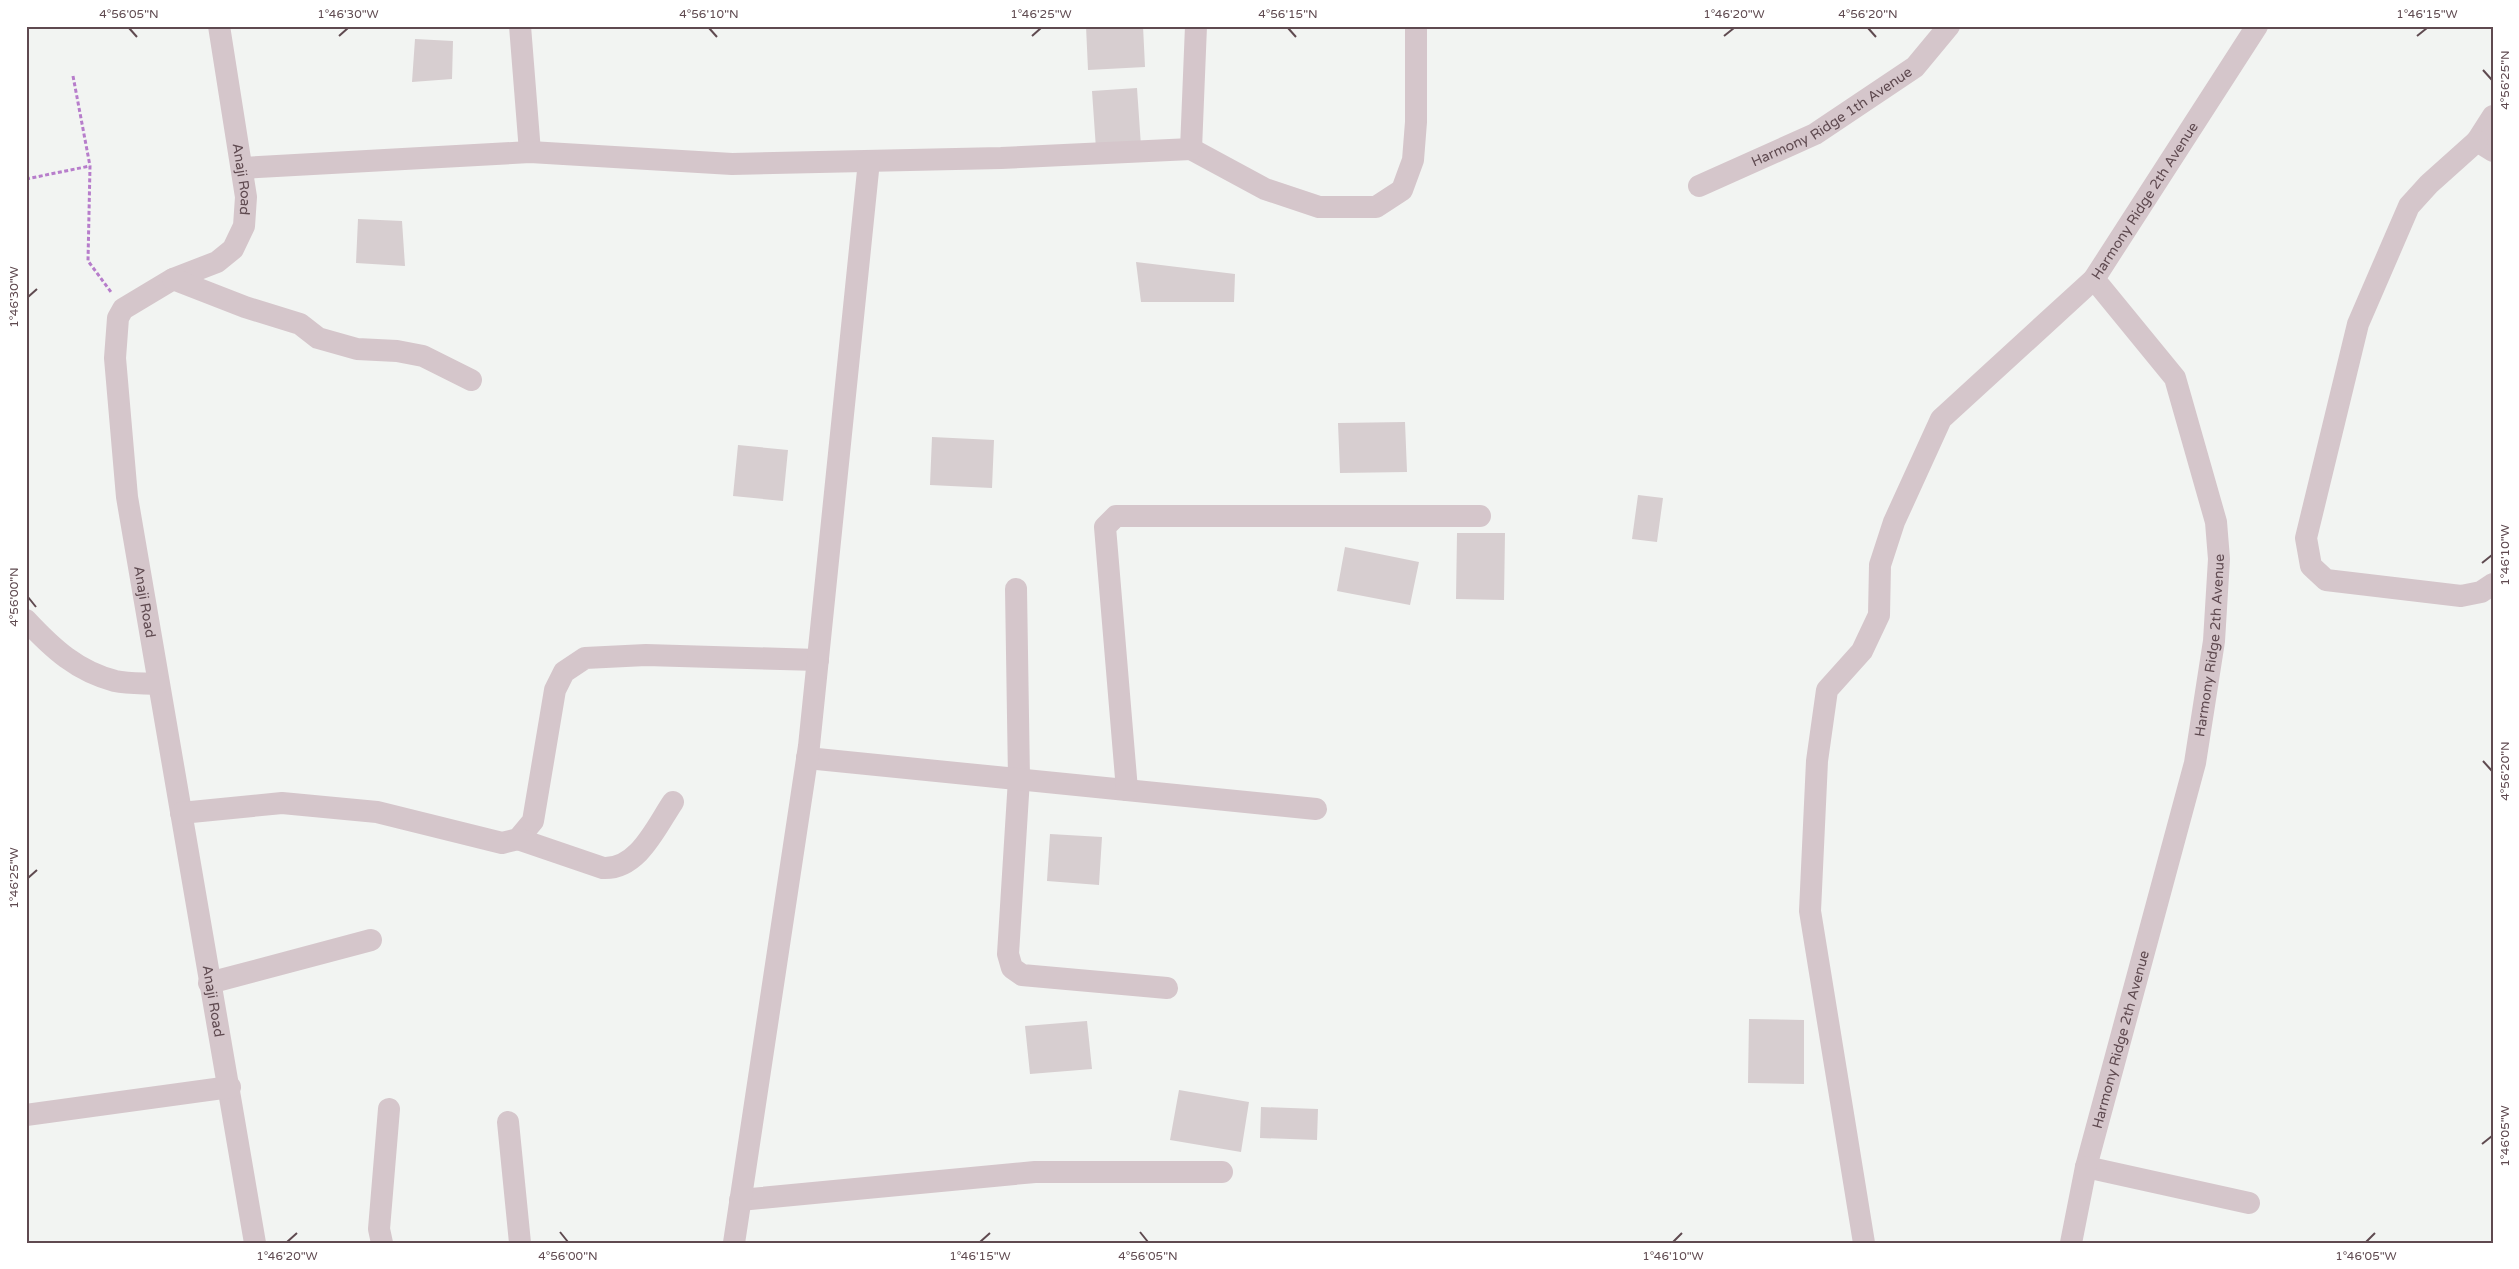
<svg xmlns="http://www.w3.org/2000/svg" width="2519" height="1269" font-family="'Varela Round',sans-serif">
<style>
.building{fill:#d7ced0}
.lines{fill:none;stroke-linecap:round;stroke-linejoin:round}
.path{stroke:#b77dcb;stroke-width:3;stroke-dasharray:4 2.5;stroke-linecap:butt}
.minor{stroke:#d5c6cb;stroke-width:22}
.ticks{fill:none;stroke:#5f4a50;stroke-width:2}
.labels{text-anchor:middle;stroke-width:4.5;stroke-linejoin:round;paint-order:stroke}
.street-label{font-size:14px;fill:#5f4a50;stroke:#fff}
.neatline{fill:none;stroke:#5f4a50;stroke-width:2}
.ticks-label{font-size:12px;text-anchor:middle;fill:#5f4a50}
</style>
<rect width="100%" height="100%" fill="#f2f4f2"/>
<!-- building -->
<path class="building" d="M 1086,26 L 1143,26 L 1145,67 L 1088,70 Z
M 415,39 L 453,41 L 452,79 L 412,82 Z
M 1137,88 L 1141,146 L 1096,149 L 1092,91 Z
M 358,219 L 402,221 L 405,266 L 356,263 Z
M 1136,262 L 1235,274 L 1234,302 L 1141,302 Z
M 1405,422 L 1407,472 L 1340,473 L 1338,423 Z
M 932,437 L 994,440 L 992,488 L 930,485 Z
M 738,445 L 788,450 L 783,501 L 733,496 Z
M 1638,495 L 1663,498 L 1657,542 L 1632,539 Z
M 1457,533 L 1505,533 L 1504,600 L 1456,599 Z
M 1345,547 L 1419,562 L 1410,605 L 1337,591 Z
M 1050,834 L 1102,837 L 1099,885 L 1047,881 Z
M 1749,1019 L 1804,1020 L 1804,1084 L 1748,1083 Z
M 1087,1021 L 1092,1069 L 1030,1074 L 1025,1026 Z
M 1179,1090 L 1249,1102 L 1241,1152 L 1170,1140 Z
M 1261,1107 L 1318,1109 L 1317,1140 L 1260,1138 Z"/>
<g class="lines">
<!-- path -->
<path class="path" d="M 73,76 L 90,166 L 88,261 L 111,292
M 26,179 L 90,166"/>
<!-- minor -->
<g class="minor">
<path id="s1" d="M 219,26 L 246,197 L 244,226 L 233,249 L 217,262 L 173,279 L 123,309 L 118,318 L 115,358 L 127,497 L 255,1243"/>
<path d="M 520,26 L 530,152"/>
<path d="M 2493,116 L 2477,141 L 2493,151"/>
<path d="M 2477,141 L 2429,184 L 2409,206 L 2358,324 L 2306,538 L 2311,566 L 2326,580 L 2461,596 L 2481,592 L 2493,584"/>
<path d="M 1191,149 L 1265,189 L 1319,207 L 1376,207 L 1402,190 L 1413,160 L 1416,122 L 1416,26"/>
<path d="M 242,168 L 530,152 L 732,164 L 1001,158 L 1191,149 L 1196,26"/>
<path id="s2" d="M 1699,186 L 1815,134 L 1915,67 L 1949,26"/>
<path d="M 173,279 L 245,307 L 300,324 L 318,338 L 357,349 L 397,351 L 423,356 L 471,380"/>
<path d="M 1016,589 L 1019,779 L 1008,954 L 1012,968 L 1022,975 L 1167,988"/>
<path d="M 26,620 C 53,649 77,671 115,681 C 129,684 145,683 158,684"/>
<path d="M 807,758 L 1316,809"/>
<path d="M 1127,790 L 1105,527 L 1116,516 L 1480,516"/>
<path d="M 181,813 L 282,803 L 377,812 L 502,843 L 518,839 L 533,821 L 555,690 L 564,672 L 585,658 L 646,655 L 818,660"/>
<path d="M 518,839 L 603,868 C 638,870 656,827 673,802"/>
<path d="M 209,983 L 371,940"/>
<path d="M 26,1115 L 230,1087"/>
<path d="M 508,1122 L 520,1243"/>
<path d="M 740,1200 L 1035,1172 L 1222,1172"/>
<path id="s3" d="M 2249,1203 L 2086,1167 L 2195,763 L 2214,641 L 2219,559 L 2216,522 L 2175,378 L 2094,279 L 2257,26"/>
<path d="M 382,1243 L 379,1229 L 389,1109"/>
<path d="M 734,1243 L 809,746 L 869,161"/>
<path d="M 1864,1243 L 1810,911 L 1817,761 L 1827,690 L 1862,651 L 1879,615 L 1880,565 L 1894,522 L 1941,419 L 2094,279"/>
<path d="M 2071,1243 L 2086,1167"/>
</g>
</g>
<!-- ticks -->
<path class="ticks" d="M 129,28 L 137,37M 709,28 L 717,37M 1288,28 L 1296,37M 1868,28 L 1876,37M 339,36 L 348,28M 1032,36 L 1041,28M 1724,36 L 1734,28M 2417,36 L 2427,28M 2483,70 L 2492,80M 28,297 L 37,289M 2482,563 L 2492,555M 28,597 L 36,607M 2483,761 L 2492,771M 28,878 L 37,870M 2482,1144 L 2492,1136M 560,1232 L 568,1242M 1140,1232 L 1148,1242M 287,1242 L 297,1233M 980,1242 L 990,1233M 1673,1242 L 1682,1233M 2366,1242 L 2375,1233"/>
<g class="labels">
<!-- street labels -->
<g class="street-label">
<text dy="5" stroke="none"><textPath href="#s2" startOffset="150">Harmony Ridge 1th Avenue</textPath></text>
<text dy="5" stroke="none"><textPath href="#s1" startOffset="155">Anaji Road</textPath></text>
<text dy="5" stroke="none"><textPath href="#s3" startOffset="1199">Harmony Ridge 2th Avenue</textPath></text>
<text dy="5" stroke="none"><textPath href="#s1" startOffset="650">Anaji Road</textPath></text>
<text dy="5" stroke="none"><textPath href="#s3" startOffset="704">Harmony Ridge 2th Avenue</textPath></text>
<text dy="5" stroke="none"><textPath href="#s1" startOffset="1055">Anaji Road</textPath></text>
<text dy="5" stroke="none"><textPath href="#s3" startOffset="299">Harmony Ridge 2th Avenue</textPath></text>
</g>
</g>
<!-- border -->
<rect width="2519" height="1269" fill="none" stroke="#ffffff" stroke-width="55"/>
<rect x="28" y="28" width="2464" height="1214" class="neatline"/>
<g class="ticks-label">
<text x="129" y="18">4°56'05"N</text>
<text x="348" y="18">1°46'30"W</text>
<text x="709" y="18">4°56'10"N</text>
<text x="1041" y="18">1°46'25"W</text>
<text x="1288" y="18">4°56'15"N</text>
<text x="1734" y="18">1°46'20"W</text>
<text x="1868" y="18">4°56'20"N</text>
<text x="2427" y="18">1°46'15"W</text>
<text transform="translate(2505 80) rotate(-90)" y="4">4°56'25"N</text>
<text transform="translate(14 297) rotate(-90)" y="4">1°46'30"W</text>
<text transform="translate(2505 555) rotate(-90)" y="4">1°46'10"W</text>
<text transform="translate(14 597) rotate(-90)" y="4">4°56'00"N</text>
<text transform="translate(2505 771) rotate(-90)" y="4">4°56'20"N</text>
<text transform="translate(14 878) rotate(-90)" y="4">1°46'25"W</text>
<text transform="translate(2505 1136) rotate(-90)" y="4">1°46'05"W</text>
<text x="287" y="1260">1°46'20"W</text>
<text x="568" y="1260">4°56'00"N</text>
<text x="980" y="1260">1°46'15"W</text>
<text x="1148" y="1260">4°56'05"N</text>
<text x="1673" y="1260">1°46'10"W</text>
<text x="2366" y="1260">1°46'05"W</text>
</g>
</svg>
